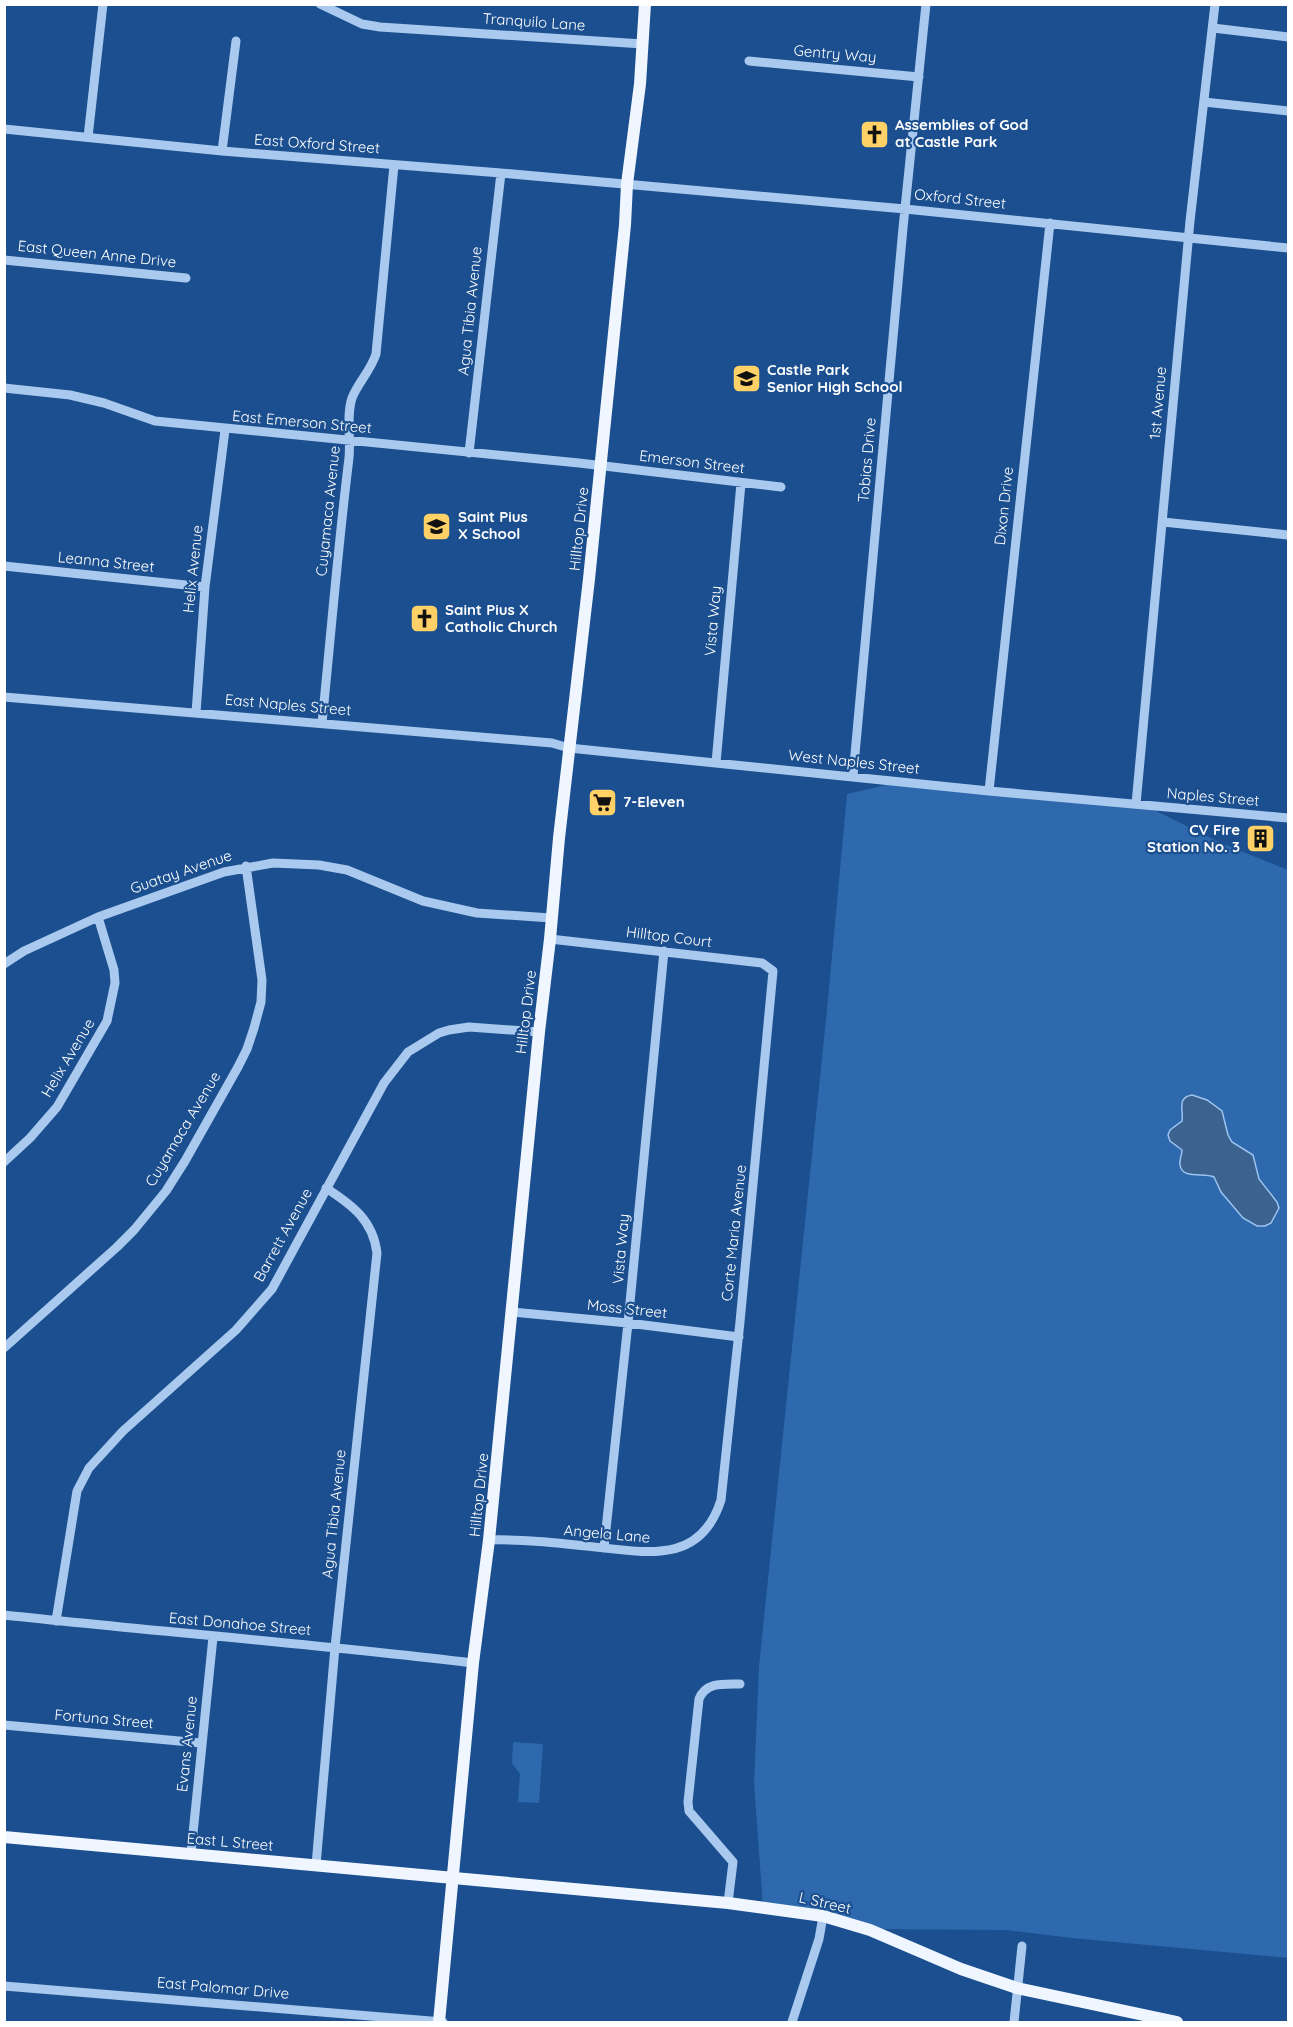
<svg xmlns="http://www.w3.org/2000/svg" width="1293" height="2027" font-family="Quicksand,sans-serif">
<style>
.green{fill:#2e69ad}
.water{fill:#3c6290;stroke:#9cc4f0;stroke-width:1.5}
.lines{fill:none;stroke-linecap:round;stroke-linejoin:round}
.minor{stroke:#a9c9ee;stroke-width:9}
.major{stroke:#f0f6ff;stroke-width:12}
.labels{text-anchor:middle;stroke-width:4.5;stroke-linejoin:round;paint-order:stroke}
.street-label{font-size:15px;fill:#fff;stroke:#1b4f8f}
.poi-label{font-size:15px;font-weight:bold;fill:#fff;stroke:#1b4f8f;text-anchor:start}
</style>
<rect width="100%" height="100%" fill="#1b4f8f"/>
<!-- green -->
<path class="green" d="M 912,779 L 1136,801 L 1221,843 L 1288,870 L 1288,1958 L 1072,1938 L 1005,1930 L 866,1929 L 763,1907 L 754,1783 L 759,1666 L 827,1010 L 847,794 Z
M 513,1742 L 543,1744 L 539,1803 L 518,1802 L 520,1774 L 512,1763 Z"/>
<!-- water -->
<path class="water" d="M 1192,1095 L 1207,1100 L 1222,1111 L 1228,1135 L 1232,1142 L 1253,1155 L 1259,1179 L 1277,1202 L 1279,1208 L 1271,1223 L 1265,1226 L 1257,1226 L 1243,1218 L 1221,1192 L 1214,1177 C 1205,1172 1182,1180 1180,1165 C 1179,1160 1182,1155 1182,1150 L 1170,1141 L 1168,1135 L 1170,1130 L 1182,1121 C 1184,1110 1176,1098 1192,1095 Z"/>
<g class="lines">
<!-- minor -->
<path class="minor" d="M 320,4 L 362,24 L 380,27 L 643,44
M 1213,28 L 1288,37
M 749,61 L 919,77
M 1204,102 L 1288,111
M 4,129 L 222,151 L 501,173 L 905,209 L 1288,248
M 88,137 L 103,4
M 222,151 L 236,41
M 4,260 L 186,278
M 4,388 L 70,395 L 104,403 L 155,421 L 579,463 L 781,487
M 469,453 L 501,173
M 1163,522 L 1288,535
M 4,566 L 205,587
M 4,697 L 552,743 L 569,748 L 989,791 L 1288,818
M 196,713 L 205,587 L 225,430
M 322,723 C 331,634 338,546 349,458 C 351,439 346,416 352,398 C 358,383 371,370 376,354 L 394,165
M 716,763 L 741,483
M 853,776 L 903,228 L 926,4
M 989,791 L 1050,223
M 1136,804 L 1190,221 L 1215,4
M 4,964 L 24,951 L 98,917 L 224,872 L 273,863 L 319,865 L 347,870 L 423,901 L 477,913 L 551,918
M 4,1162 L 30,1138 L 57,1107 L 107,1021 L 115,983 L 114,970 L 98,917
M 512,1312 L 628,1323 L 739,1337
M 4,1348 L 117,1247 L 134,1230 L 166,1191 L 185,1161 L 238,1067 L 247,1049 L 254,1028 L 261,1002 L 262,980 L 246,866
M 489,1540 C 527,1539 566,1544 604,1548 C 655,1554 702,1560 721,1500 L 740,1322 L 773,971 L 762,963 L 550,939
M 604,1548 L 628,1323 L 664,951
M 4,1615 C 161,1632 317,1644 473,1663
M 56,1621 L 77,1491 L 89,1468 L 123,1431 L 236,1330 L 272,1289 L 384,1083 L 408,1052 L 439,1033 L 449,1030 L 469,1027 L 539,1032
M 4,1725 L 201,1743
M 191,1853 L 213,1637
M 316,1865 L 335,1647 L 377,1253 C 373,1220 352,1205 326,1188
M 728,1903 L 733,1862 L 689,1811 L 688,1802 L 699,1699 C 706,1682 723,1684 740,1684
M 4,1986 L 443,2022
M 792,2022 L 819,1939 L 823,1916
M 1014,2022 L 1022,1946"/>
<!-- major -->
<path class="major" d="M 4,1837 L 728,1903 L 823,1916 L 870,1930 L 961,1969 L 1017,1988 L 1177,2022
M 439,2022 L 473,1663 L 489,1540 L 539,1032 L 550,939 L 559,838 L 589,579 L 625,225 L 627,184 L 640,84 L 645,4"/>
</g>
<!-- icons -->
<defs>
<symbol id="church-square" viewBox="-11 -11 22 22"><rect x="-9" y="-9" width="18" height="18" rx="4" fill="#ffd166" stroke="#1b4f8f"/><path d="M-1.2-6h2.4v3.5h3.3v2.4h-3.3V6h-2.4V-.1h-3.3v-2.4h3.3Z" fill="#111"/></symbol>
<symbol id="school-square" viewBox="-11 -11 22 22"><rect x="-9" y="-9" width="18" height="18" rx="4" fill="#ffd166" stroke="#1b4f8f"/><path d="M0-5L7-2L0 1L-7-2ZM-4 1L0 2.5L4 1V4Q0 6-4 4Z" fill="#111"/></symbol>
<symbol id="supermarket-square" viewBox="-11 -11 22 22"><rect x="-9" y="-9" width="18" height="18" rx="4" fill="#ffd166" stroke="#1b4f8f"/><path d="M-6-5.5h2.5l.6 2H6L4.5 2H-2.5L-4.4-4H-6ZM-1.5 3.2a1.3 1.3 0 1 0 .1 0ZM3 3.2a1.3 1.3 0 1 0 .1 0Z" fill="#111"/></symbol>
<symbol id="building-square" viewBox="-11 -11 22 22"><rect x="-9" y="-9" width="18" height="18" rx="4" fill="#ffd166" stroke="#1b4f8f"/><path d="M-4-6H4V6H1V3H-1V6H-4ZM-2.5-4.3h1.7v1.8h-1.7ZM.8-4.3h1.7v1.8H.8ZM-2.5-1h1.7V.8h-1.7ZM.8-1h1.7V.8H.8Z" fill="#111"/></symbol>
</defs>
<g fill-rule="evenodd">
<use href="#church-square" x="858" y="118" width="33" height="33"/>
<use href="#school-square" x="730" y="362" width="33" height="33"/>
<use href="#school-square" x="420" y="510" width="33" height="33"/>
<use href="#church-square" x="408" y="602" width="33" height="33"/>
<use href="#supermarket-square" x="586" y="786" width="33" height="33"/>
<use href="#building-square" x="1244" y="822" width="33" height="33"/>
</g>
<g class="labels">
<!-- street labels -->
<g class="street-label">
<text transform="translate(534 22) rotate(4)" y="5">Tranquilo Lane</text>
<text transform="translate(835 54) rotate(5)" y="5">Gentry Way</text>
<text transform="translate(317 144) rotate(4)" y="5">East Oxford Street</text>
<text transform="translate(960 199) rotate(6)" y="5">Oxford Street</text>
<text transform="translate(97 254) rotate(6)" y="5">East Queen Anne Drive</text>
<text transform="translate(470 311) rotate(-84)" y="5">Agua Tibia Avenue</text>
<text transform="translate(1158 403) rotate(-85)" y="5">1st Avenue</text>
<text transform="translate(302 422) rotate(5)" y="5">East Emerson Street</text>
<text transform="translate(867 460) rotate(-85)" y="5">Tobias Drive</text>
<text transform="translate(692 462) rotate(7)" y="5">Emerson Street</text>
<text transform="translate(1004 506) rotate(-84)" y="5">Dixon Drive</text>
<text transform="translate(328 511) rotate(-84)" y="5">Cuyamaca Avenue</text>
<text transform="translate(579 529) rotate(-84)" y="5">Hilltop Drive</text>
<text transform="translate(106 562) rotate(6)" y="5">Leanna Street</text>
<text transform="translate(193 569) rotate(-84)" y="5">Helix Avenue</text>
<text transform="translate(713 621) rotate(-85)" y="5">Vista Way</text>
<text transform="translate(288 705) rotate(5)" y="5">East Naples Street</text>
<text transform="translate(854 762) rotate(6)" y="5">West Naples Street</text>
<text transform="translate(1213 797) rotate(5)" y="5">Naples Street</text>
<text transform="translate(181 872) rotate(-19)" y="5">Guatay Avenue</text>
<text transform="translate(669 937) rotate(7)" y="5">Hilltop Court</text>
<text transform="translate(526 1012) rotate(-83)" y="5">Hilltop Drive</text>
<text transform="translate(68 1058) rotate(-59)" y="5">Helix Avenue</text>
<text transform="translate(183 1129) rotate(-59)" y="5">Cuyamaca Avenue</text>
<text transform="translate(734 1233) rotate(-84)" y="5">Corte Maria Avenue</text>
<text transform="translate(283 1235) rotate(-61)" y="5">Barrett Avenue</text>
<text transform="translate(621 1249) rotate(-85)" y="5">Vista Way</text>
<text transform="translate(627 1309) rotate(6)" y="5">Moss Street</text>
<text transform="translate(479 1495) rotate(-84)" y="5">Hilltop Drive</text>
<text transform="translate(334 1514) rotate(-84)" y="5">Agua Tibia Avenue</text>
<text transform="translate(607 1534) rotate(5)" y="5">Angela Lane</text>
<text transform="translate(240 1624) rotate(5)" y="5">East Donahoe Street</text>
<text transform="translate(104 1719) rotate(5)" y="5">Fortuna Street</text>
<text transform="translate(187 1744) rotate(-84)" y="5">Evans Avenue</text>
<text transform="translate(230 1842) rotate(5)" y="5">East L Street</text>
<text transform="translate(825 1903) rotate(13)" y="5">L Street</text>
<text transform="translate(223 1988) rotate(5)" y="5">East Palomar Drive</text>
</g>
<!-- poi labels -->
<g class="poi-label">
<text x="895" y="130">Assemblies of God<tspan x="895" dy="17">at Castle Park</tspan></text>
<text x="767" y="375">Castle Park<tspan x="767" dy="17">Senior High School</tspan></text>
<text x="458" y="522">Saint Pius<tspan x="458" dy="17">X School</tspan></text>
<text x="445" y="615">Saint Pius X<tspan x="445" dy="17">Catholic Church</tspan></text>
<text x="623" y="807">7-Eleven</text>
<text x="1240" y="835" text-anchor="end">CV Fire<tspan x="1240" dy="17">Station No. 3</tspan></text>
</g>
</g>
<!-- border -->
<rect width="1293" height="2027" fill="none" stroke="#ffffff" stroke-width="12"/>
</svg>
